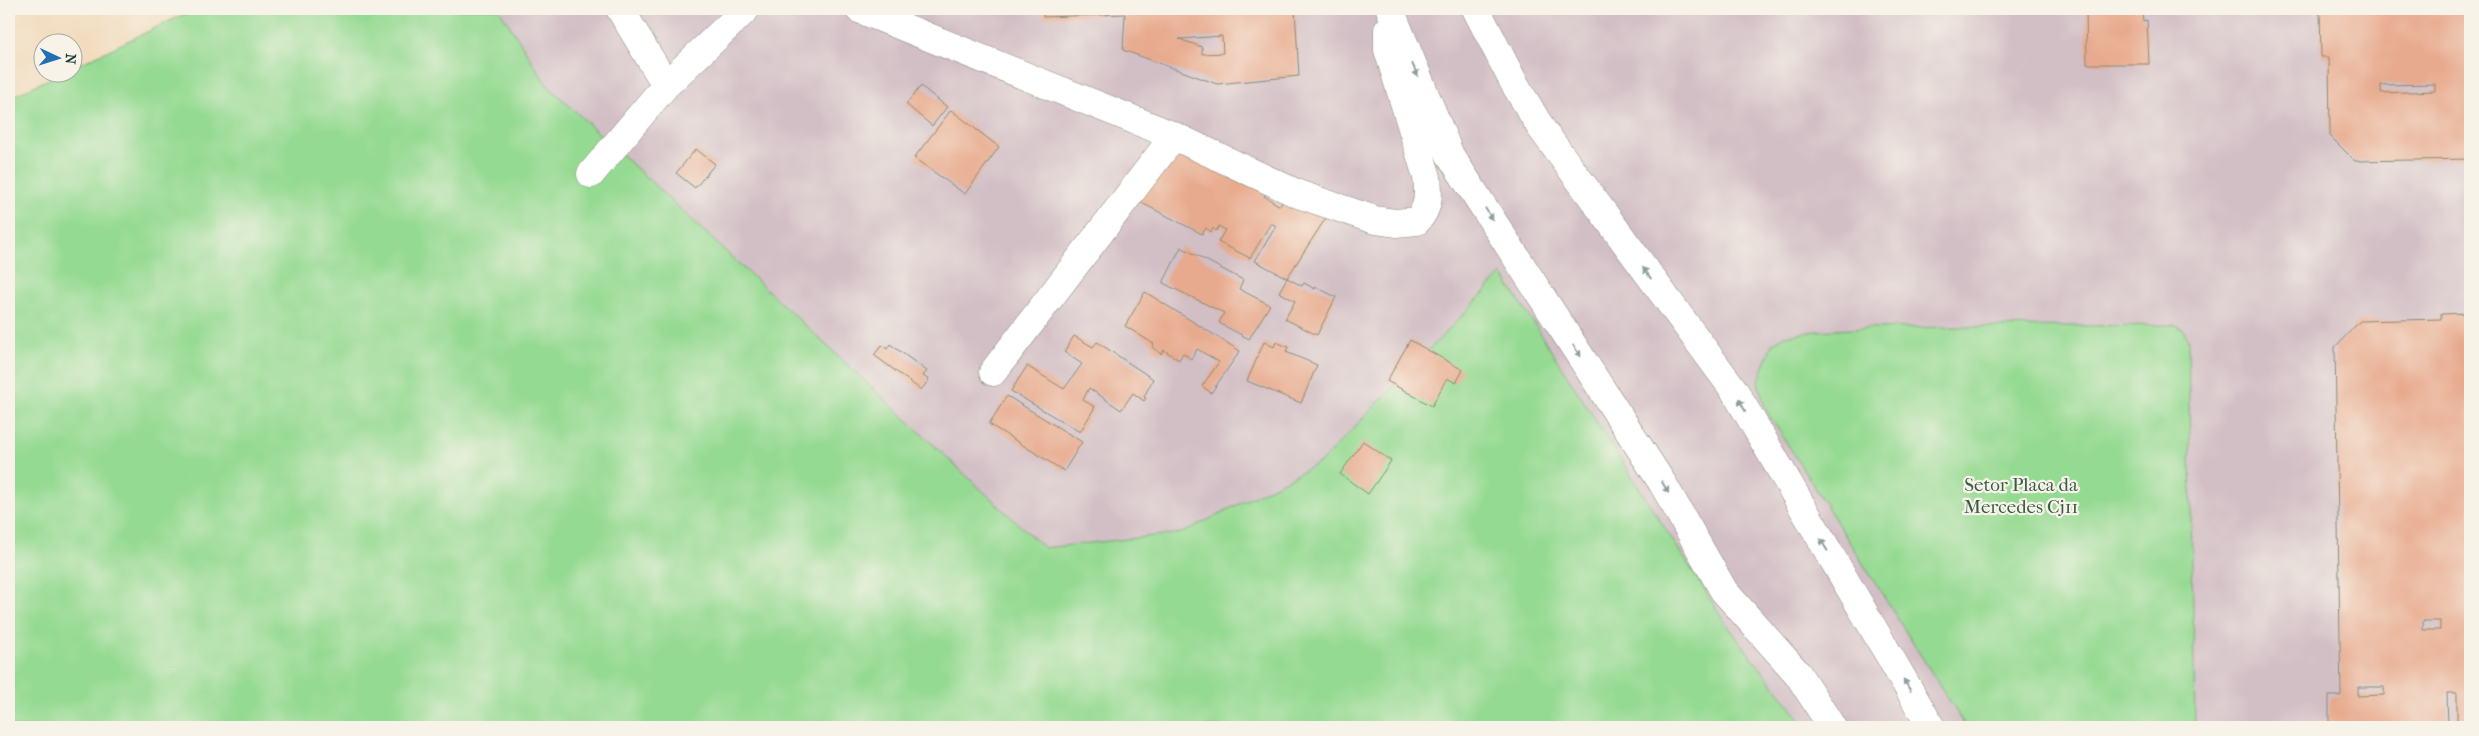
<svg xmlns="http://www.w3.org/2000/svg" width="2479" height="736" font-family="'IM FELL French Canon',serif">
<style>
.industrial{fill:#d2bec5}
.green{fill:#95da92;stroke:#5a8c63}
.building{fill:#e8aa8e;fill-rule:evenodd}
.lines{fill:none;stroke-linecap:round;stroke-linejoin:round}
.minor-casing{stroke:#888c78;stroke-width:29}
.minor{stroke:#fff;stroke-width:28}
.oneway{fill:#8f9e9a}
.labels{text-anchor:middle;stroke-width:4.5;stroke-linejoin:round;paint-order:stroke}
.park-label{font-size:19px;fill:#375c47;stroke:#f7f3e8}
</style>
<rect width="100%" height="100%" fill="#f7f3e8"/>
<filter id="ink" filterUnits="userSpaceOnUse"><feTurbulence type="fractalNoise" baseFrequency=".02" numOctaves="2"/><feDisplacementMap in="SourceGraphic" scale="10" xChannelSelector="R" yChannelSelector="G"/><feConvolveMatrix kernelMatrix="1 2 1 2 8 2 1 2 1" color-interpolation-filters="sRGB"/></filter>
<filter id="wash" filterUnits="userSpaceOnUse"><feTurbulence type="fractalNoise" baseFrequency=".0096" numOctaves="4" result="noise"/><feDisplacementMap in="SourceGraphic" scale="20" xChannelSelector="R" yChannelSelector="G"/><feGaussianBlur stdDeviation="1.12" result="paint"/><feColorMatrix in="noise" values="0 0 0 0 0 0 0 0 0 0 0 0 0 0 0 0 0 1.4 0 .05"/><feComposite in="paint" operator="in"/></filter>
<g filter="url(#wash)">
<rect width="100%" height="100%" fill="#f2dbbd"/>
<!-- industrial -->
<path class="industrial" d="M 499,9 L 2470,9 L 2470,727 L 1806,727 L 1727,625 L 1502,275 L 1321,462 L 1182,533 L 1044,548 L 547,85 Z"/>
<!-- green -->
<path class="green" d="M 195,9 L 499,9 L 547,85 L 1044,548 L 1182,533 L 1321,462 L 1502,274 L 1727,625 L 1806,727 L 9,727 L 9,98 L 61,73 L 72,72 L 73,67 Z
M 2176,325 L 2184,330 L 2188,340 L 2195,727 L 1966,727 L 1766,410 L 1758,383 L 1772,344 L 1785,336 L 1817,331 L 1871,328 Z"/>
<g id="blocks">
<!-- building -->
<path class="building" d="M 1043,9 L 1295,9 L 1299,76 L 1217,84 L 1123,50 L 1125,14 L 1043,17 ZM 1222,36 L 1223,53 L 1202,54 L 1202,47 L 1179,39 Z
M 2086,9 L 2142,9 L 2143,21 L 2147,20 L 2149,64 L 2087,64 Z
M 2320,9 L 2470,9 L 2470,159 L 2355,161 L 2330,136 L 2329,57 L 2321,57 ZM 2435,84 L 2435,91 L 2381,93 L 2381,85 Z
M 921,86 L 947,107 L 932,126 L 906,104 Z
M 951,110 L 999,147 L 965,194 L 914,158 Z
M 696,149 L 715,164 L 695,188 L 676,173 Z
M 1173,149 L 1209,165 L 1221,173 L 1224,170 L 1268,189 L 1264,196 L 1280,206 L 1285,196 L 1329,213 L 1287,278 L 1302,286 L 1304,283 L 1315,289 L 1316,287 L 1336,297 L 1317,335 L 1285,319 L 1295,301 L 1279,292 L 1287,278 L 1255,261 L 1276,226 L 1271,223 L 1250,258 L 1218,242 L 1225,230 L 1219,226 L 1216,231 L 1213,228 L 1211,232 L 1206,228 L 1202,234 L 1134,199 Z
M 1181,247 L 1243,280 L 1239,289 L 1270,305 L 1249,339 L 1219,323 L 1224,313 L 1163,283 Z
M 1145,292 L 1240,351 L 1211,393 L 1202,386 L 1219,362 L 1197,349 L 1191,359 L 1183,353 L 1179,360 L 1164,350 L 1161,354 L 1152,347 L 1154,344 L 1125,326 Z
M 2470,313 L 2470,727 L 2457,727 L 2457,693 L 2447,693 L 2448,727 L 2329,727 L 2329,696 L 2341,696 L 2335,347 L 2360,321 L 2441,319 L 2441,314 ZM 2423,621 L 2440,621 L 2440,630 L 2423,630 ZM 2358,687 L 2384,687 L 2384,695 L 2358,696 Z
M 1074,336 L 1093,347 L 1097,342 L 1153,379 L 1144,397 L 1146,398 L 1144,401 L 1133,393 L 1121,410 L 1089,388 L 1083,400 L 1095,407 L 1080,432 L 1011,391 L 1027,366 L 1064,389 L 1082,364 L 1064,352 Z
M 1410,340 L 1463,370 L 1456,383 L 1447,378 L 1432,406 L 1387,381 Z
M 1264,342 L 1274,347 L 1276,342 L 1288,347 L 1286,352 L 1317,365 L 1301,403 L 1247,381 Z
M 890,344 L 927,371 L 923,376 L 929,380 L 921,390 L 874,355 L 882,345 L 887,349 Z
M 1007,396 L 1082,442 L 1064,471 L 989,424 Z
M 1363,441 L 1391,461 L 1368,494 L 1340,474 Z"/>
</g>
</g>
<g filter="url(#ink)">
<use href="#blocks" fill-opacity="0" stroke="#888c78" stroke-width="1"/>
<g class="lines">
<defs>
<path id="minor" d="M 620,9 L 666,85
M 859,9 L 1174,136 L 1298,194 L 1375,220 L 1396,223 L 1417,221 C 1429,208 1429,195 1427,177 L 1388,50 L 1388,30
M 1390,9 L 1450,155 L 1663,484 L 1724,591 L 1798,674 L 1832,727
M 1476,9 L 1513,81 L 1541,128 L 1734,390 L 1931,727
M 591,174 L 666,85 L 746,9
M 993,372 L 1174,136"/>
</defs>
<!-- minor casing -->
<use href="#minor" class="minor-casing"/>
<!-- minor -->
<use href="#minor" class="minor"/>
</g>
<!-- one-way arrows -->
<defs><path id="oneway-solid" d="M-6-.8H1V-3.2L6.5 0L1 3.2V.8H-6Z" transform="scale(1.25)"/></defs>
<g class="oneway">
<use href="#oneway-solid" transform="translate(1415 70) rotate(67)"/>
<use href="#oneway-solid" transform="translate(1489 214) rotate(57)"/>
<use href="#oneway-solid" transform="translate(1647 273) rotate(-126)"/>
<use href="#oneway-solid" transform="translate(1577 351) rotate(57)"/>
<use href="#oneway-solid" transform="translate(1742 405) rotate(-118)"/>
<use href="#oneway-solid" transform="translate(1665 487) rotate(60)"/>
<use href="#oneway-solid" transform="translate(1824 545) rotate(-121)"/>
<use href="#oneway-solid" transform="translate(1907 685) rotate(-121)"/>
</g>
</g>
<g class="labels">
<!-- park labels -->
<g class="park-label">
<text x="2021" y="491">Setor Placa da<tspan x="2021" dy="22">Mercedes Cj11</tspan></text>
</g>
</g>
<!-- margin -->
<rect width="2479" height="736" fill="none" stroke="#f7f3e8" stroke-width="30"/>
<!-- north arrow -->
<g transform="translate(58 58) rotate(94)"><circle r="24" fill="#f7f3e8" stroke="#a1aaa0"/>
<path d="M0-4L9 19L0 12L-9 19Z" fill="#1f6fb2"/>
<text y="-8" font-size="14" font-weight="bold" text-anchor="middle" fill="#1f3d34">N</text>
</g>
</svg>
